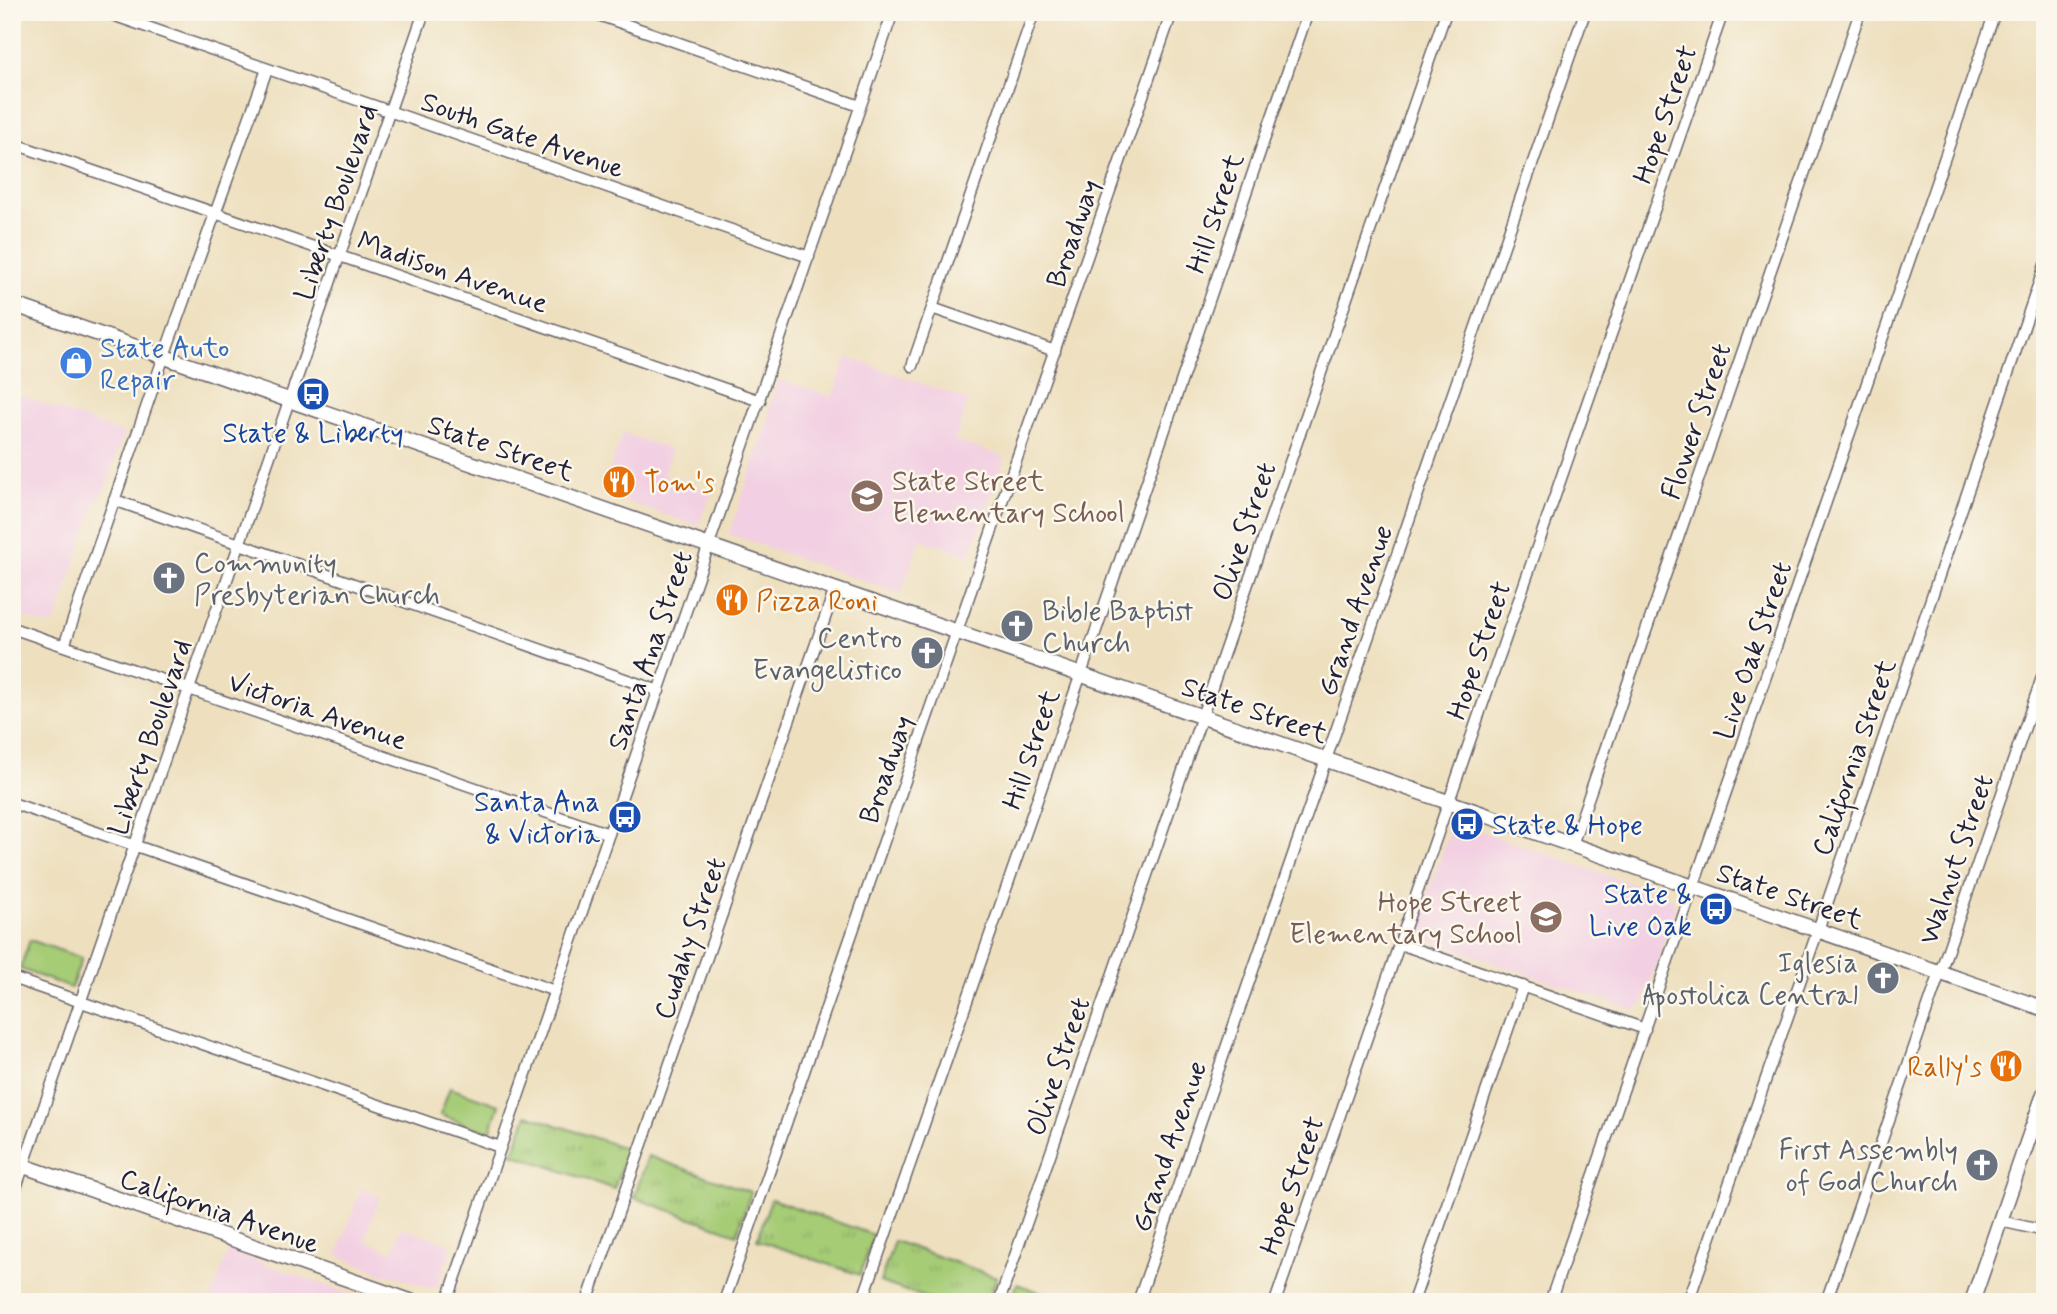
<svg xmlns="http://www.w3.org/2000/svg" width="2057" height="1314" font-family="Mynerve,sans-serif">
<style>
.built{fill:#f2cfe2}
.grass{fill:#a6cc76;stroke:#647758;stroke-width:2}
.park{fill:url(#park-tufts);stroke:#647758;stroke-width:2}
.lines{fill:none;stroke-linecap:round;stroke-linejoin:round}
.minor-casing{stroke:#696469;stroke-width:13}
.major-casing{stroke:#696469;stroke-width:17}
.minor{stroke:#fff;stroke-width:10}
.major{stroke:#fff;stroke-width:14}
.labels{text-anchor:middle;stroke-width:5;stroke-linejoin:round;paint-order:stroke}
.street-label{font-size:28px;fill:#22223b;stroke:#fbf7ec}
.shop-label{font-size:28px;fill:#366cbe;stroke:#fbf7ec;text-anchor:start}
.transit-label{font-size:28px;fill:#164399;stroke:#fbf7ec;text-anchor:end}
.education-label{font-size:28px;fill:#785e54;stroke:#fbf7ec;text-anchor:start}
.food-label{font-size:28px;fill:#c56008;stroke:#fbf7ec;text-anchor:start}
.worship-label{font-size:28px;fill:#5b616d;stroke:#fbf7ec;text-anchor:end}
</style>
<defs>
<pattern id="park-tufts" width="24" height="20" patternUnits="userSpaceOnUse" patternTransform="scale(1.75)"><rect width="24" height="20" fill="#a6cc76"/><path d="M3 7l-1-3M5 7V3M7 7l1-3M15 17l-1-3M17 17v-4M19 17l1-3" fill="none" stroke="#8faf67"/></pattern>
</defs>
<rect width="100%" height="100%" fill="#fbf7ec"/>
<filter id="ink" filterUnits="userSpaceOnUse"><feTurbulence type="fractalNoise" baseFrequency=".0143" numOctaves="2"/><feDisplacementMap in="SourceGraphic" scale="14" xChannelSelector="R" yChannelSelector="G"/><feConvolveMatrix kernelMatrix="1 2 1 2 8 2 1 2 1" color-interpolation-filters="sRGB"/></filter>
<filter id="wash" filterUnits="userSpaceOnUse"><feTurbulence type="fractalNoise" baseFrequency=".00686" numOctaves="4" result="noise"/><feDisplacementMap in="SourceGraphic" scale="28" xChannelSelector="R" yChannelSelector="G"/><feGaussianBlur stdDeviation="1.57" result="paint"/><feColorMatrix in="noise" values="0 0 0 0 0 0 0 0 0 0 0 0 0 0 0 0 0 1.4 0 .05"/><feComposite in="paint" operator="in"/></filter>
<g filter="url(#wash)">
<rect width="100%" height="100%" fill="#eee0bf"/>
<!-- built -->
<path class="built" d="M 847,357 L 968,400 L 955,441 L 1005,457 L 970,556 L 920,539 L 901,594 L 729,534 L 770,416 L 768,410 L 779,379 L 832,397 Z
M 12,392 L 124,434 L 105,489 L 96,501 L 56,621 L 48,625 L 12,613 Z
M 623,433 L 671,450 L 663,475 L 712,492 L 698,526 L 601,493 Z
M 1460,824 L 1671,898 L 1676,906 L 1642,1005 L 1633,1010 L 1420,937 L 1416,927 L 1451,828 Z
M 361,1188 L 380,1196 L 365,1240 L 392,1252 L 402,1227 L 452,1245 L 438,1286 L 432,1289 L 387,1273 L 386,1275 L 337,1255 Z
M 228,1251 L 373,1302 L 210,1302 Z"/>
<!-- grass -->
<path class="grass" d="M 30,940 L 82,958 L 71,988 L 20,969 Z
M 450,1088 L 499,1105 L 490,1133 L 440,1115 Z"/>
<!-- park -->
<path class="park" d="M 527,1115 L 628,1149 L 614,1189 L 513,1154 Z
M 648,1156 L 751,1192 L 737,1234 L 634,1198 Z
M 771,1199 L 874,1235 L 860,1275 L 757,1240 Z
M 894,1241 L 997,1277 L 988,1302 L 939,1302 L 880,1282 Z
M 1017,1284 L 1067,1302 L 1011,1302 Z"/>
</g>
<g filter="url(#ink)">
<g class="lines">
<defs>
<path id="minor" d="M 104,12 L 809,257
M 590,12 L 860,106
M 12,14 L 13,12
M 12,143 L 760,401
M 932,308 L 1055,351
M 912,366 L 1034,12
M 114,500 L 659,691
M 12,628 L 609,834
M 64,646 L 164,356 L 267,69
M 12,803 L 555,991
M 1572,845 L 1860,12
M 1400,944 L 1645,1029
M 12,978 L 500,1147
M 12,1199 L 424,12
M 2000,1221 L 2045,1231
M 447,1302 L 893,12
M 587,1302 L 835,589
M 724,1302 L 1172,12
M 862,1302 L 1081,674 L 1308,12
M 999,1302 L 1446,12
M 1138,1302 L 1585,12
M 1275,1302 L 1723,12
M 1413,1302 L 1523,986
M 1550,1302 L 1995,12
M 1688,1302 L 1818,930 L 2045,265
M 1826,1302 L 2045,669"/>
<path id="major" d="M 12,304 L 2045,1009
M 12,1162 L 413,1302
M 1972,1302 L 2045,1091"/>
</defs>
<!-- minor casing -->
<use href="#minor" class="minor-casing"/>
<!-- major casing -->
<use href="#major" class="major-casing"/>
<!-- minor -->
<use href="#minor" class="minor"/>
<!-- major -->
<use href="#major" class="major"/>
</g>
</g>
<!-- icons -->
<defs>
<symbol id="shop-disc" viewBox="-11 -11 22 22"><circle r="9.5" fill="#3f7fe0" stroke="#fbf7ec"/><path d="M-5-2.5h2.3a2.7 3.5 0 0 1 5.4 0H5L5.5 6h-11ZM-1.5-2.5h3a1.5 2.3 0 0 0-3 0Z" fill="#fff"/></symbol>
<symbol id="bus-disc" viewBox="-11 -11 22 22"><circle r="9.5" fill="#1a4fb4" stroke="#fbf7ec"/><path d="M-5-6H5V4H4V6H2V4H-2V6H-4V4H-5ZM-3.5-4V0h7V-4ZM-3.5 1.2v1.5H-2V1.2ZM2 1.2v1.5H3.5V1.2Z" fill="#fff"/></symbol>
<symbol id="restaurant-disc" viewBox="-11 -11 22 22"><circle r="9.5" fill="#e8710a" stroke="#fbf7ec"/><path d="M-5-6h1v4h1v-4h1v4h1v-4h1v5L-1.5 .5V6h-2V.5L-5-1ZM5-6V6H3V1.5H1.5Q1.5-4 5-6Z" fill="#fff"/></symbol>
<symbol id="school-disc" viewBox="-11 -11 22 22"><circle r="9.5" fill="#8d6e63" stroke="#fbf7ec"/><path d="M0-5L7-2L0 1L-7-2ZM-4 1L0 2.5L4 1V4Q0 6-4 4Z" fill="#fff"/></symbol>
<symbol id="church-disc" viewBox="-11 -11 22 22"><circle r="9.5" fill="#6b7280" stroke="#fbf7ec"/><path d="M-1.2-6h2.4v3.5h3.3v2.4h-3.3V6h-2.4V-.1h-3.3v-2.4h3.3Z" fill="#fff"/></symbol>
</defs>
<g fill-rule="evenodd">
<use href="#shop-disc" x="57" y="344" width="38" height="38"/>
<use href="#bus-disc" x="294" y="375" width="38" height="38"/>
<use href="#restaurant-disc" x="600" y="463" width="38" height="38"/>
<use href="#school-disc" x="848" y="477" width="38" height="38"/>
<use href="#church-disc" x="150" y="559" width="38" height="38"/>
<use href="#restaurant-disc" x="713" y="581" width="38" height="38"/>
<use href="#church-disc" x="998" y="607" width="38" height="38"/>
<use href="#church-disc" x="908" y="634" width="38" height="38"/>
<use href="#bus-disc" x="606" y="798" width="38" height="38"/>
<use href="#bus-disc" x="1448" y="805" width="38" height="38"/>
<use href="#bus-disc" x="1697" y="890" width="38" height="38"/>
<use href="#school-disc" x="1527" y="898" width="38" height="38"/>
<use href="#church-disc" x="1864" y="959" width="38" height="38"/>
<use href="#restaurant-disc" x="1987" y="1047" width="38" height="38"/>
<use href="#church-disc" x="1963" y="1146" width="38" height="38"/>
</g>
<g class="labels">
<!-- street labels -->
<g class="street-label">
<text transform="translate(1664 114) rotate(-71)" y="10">Hope Street</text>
<text transform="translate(523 134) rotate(19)" y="10">South Gate Avenue</text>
<text transform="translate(335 202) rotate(-71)" y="10">Liberty Boulevard</text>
<text transform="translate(1214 213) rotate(-71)" y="10">Hill Street</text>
<text transform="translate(1072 233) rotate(-71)" y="10">Broadway</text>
<text transform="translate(453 271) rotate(19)" y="10">Madison Avenue</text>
<text transform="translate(1695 421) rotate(-71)" y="10">Flower Street</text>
<text transform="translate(501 447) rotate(19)" y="10">State Street</text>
<text transform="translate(1243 531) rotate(-71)" y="10">Olive Street</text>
<text transform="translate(1354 610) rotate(-71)" y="10">Grand Avenue</text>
<text transform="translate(649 650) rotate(-71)" y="10">Santa Ana Street</text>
<text transform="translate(1478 650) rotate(-71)" y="10">Hope Street</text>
<text transform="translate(1752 650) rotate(-71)" y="10">Live Oak Street</text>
<text transform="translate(1255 709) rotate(19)" y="10">State Street</text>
<text transform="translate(318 710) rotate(19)" y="10">Victoria Avenue</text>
<text transform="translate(149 737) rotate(-71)" y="10">Liberty Boulevard</text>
<text transform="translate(1030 749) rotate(-71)" y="10">Hill Street</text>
<text transform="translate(1853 757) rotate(-71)" y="10">California Street</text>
<text transform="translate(885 769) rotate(-71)" y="10">Broadway</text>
<text transform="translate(1955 859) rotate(-71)" y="10">Walnut Street</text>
<text transform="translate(1790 895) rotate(19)" y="10">State Street</text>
<text transform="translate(689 938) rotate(-71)" y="10">Cudahy Street</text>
<text transform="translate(1057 1066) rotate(-71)" y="10">Olive Street</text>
<text transform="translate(1168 1146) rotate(-71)" y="10">Grand Avenue</text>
<text transform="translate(1291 1185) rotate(-71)" y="10">Hope Street</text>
<text transform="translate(220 1210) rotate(19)" y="10">California Avenue</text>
</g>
<!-- shop labels -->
<g class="shop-label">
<text x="100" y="357">State Auto<tspan x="100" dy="32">Repair</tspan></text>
</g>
<!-- transit labels -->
<g class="transit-label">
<text x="313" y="442" text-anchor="middle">State &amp; Liberty</text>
<text x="600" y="811">Santa Ana<tspan x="600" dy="32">&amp; Victoria</tspan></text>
<text x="1492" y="834" text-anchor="start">State &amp; Hope</text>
<text x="1692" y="903">State &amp;<tspan x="1692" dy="32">Live Oak</tspan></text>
</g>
<!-- education labels -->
<g class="education-label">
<text x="892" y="490">State Street<tspan x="892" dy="32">Elementary School</tspan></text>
<text x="1522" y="911" text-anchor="end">Hope Street<tspan x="1522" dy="32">Elementary School</tspan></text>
</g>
<!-- food labels -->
<g class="food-label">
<text x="644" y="492">Tom's</text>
<text x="756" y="610">Pizza Roni</text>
<text x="1982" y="1076" text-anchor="end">Rally's</text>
</g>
<!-- worship labels -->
<g class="worship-label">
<text x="194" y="572" text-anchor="start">Community<tspan x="194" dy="32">Presbyterian Church</tspan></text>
<text x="1042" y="620" text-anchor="start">Bible Baptist<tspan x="1042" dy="32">Church</tspan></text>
<text x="902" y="647">Centro<tspan x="902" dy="32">Evangelistico</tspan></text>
<text x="1858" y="972">Iglesia<tspan x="1858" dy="32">Apostolica Central</tspan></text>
<text x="1958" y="1159">First Assembly<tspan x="1958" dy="32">of God Church</tspan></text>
</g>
</g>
<!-- margin -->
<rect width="2057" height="1314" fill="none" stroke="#fbf7ec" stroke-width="42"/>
</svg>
